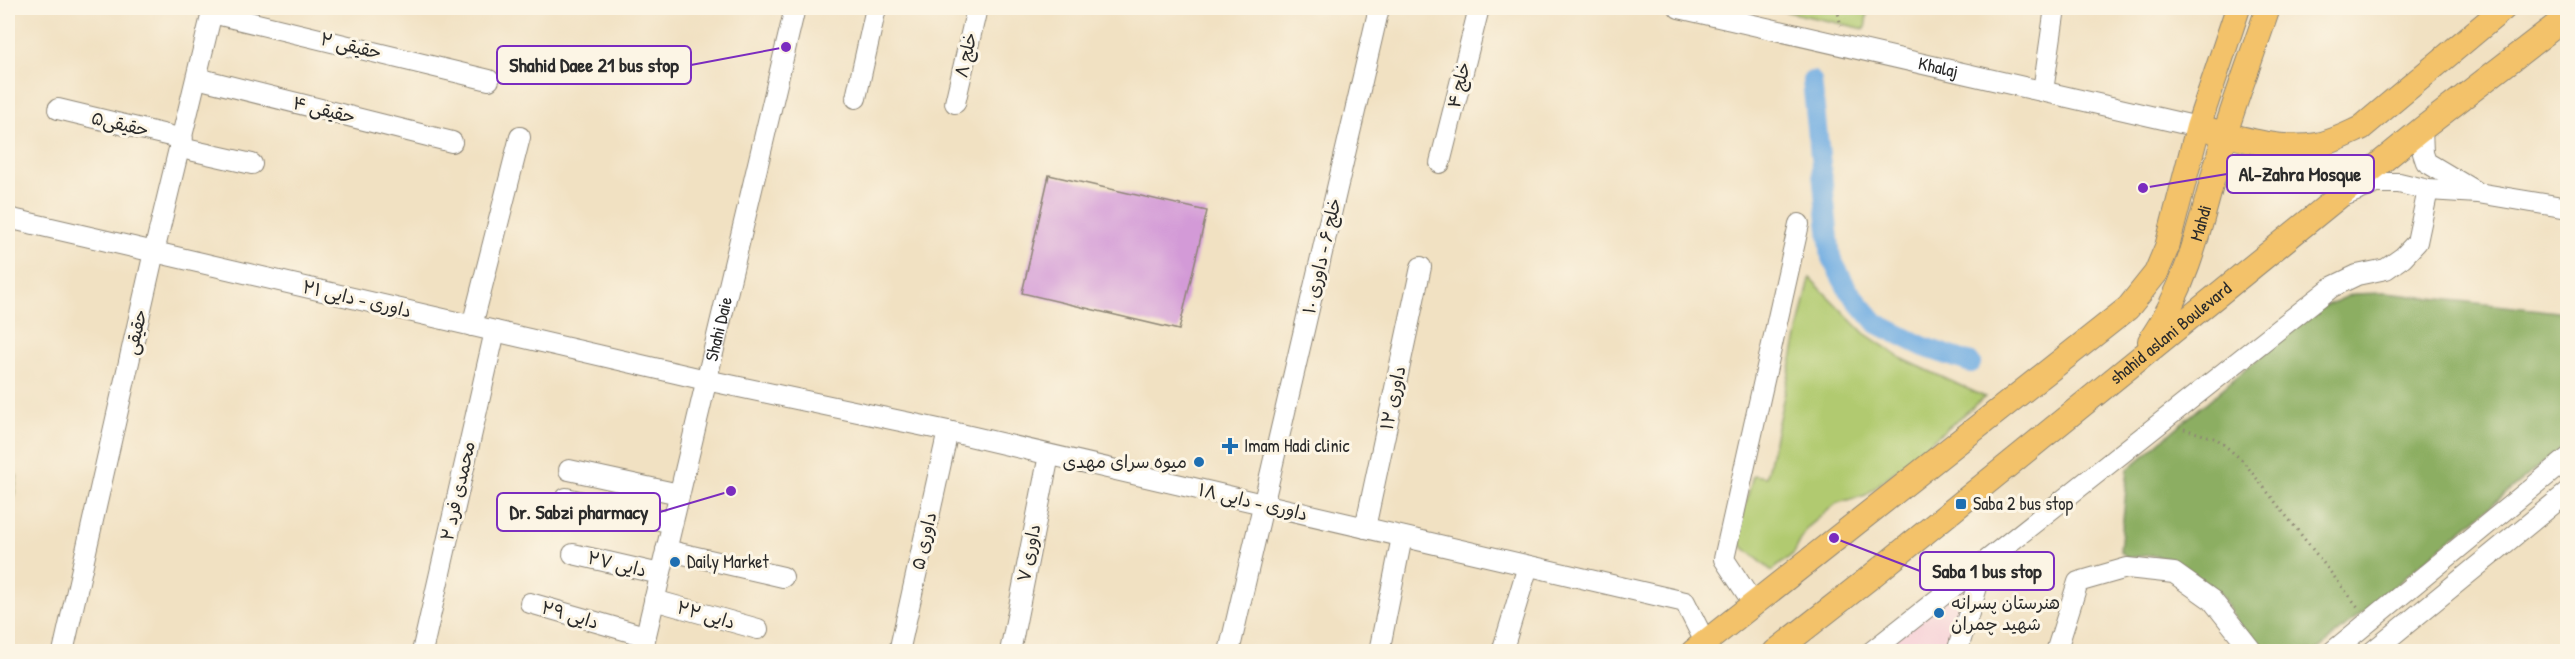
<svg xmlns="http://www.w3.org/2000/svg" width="2575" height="659" font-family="'Patrick Hand','Playpen Sans Arabic',sans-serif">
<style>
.built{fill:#f6cfd7}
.green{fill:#b1ca6f;stroke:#6e7a4d;stroke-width:1.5}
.forest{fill:#8cae62;stroke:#5c6c46;stroke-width:1.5}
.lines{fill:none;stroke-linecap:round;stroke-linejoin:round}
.canal{stroke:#71ade2;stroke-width:20}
.building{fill:#d39ad7}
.minor-casing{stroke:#8e8676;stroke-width:22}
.major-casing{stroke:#8e8676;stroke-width:26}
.path{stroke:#8e8676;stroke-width:3;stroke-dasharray:1.5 4.5;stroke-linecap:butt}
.minor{stroke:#fff;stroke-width:20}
.major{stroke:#f3c26a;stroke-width:24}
.poi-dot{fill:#1f6fb2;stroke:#fcf5e5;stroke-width:2}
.labels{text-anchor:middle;stroke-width:6;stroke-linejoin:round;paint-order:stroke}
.street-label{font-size:18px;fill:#2b2b2b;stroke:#fcf5e5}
.poi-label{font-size:18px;fill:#2b2b2b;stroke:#fcf5e5;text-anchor:start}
.leader{fill:none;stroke:#7b2cbf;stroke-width:2}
.callout-dot{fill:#7b2cbf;stroke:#fcf5e5;stroke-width:2}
.callout{fill:#fcf5e5;stroke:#7b2cbf;stroke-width:2}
.callout-label{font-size:20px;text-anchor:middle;font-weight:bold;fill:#2b2b2b}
</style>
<rect width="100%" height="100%" fill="#fcf5e5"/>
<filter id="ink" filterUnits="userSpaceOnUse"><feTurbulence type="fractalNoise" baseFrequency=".0167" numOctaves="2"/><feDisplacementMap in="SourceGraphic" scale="12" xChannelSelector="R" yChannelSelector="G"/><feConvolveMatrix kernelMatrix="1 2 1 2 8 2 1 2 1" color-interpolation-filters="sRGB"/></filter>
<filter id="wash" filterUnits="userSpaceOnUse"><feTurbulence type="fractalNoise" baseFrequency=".008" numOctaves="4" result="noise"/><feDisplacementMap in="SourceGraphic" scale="24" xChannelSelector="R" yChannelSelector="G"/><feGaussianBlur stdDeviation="1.35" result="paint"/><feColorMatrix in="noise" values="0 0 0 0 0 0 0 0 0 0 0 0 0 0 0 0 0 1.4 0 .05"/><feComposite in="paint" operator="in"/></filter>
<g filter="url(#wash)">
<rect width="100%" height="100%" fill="#f1e1c2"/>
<!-- built -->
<path class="built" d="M 1969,575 L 1946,651 L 1873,651 Z"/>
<!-- green -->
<path class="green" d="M 1770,8 L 1868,8 L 1865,29 Z
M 1810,278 L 1864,333 L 1903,359 L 1985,397 L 1866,495 L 1837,503 L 1807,528 L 1794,553 L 1772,571 L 1736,541 L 1753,475 L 1766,477 Z
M 8,473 L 17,476 L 8,534 Z"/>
<!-- forest -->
<path class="forest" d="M 2386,293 L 2567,313 L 2567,443 L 2316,651 L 2259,651 L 2248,640 L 2219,592 L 2174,560 L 2151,555 L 2128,558 L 2120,551 L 2128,469 L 2314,311 L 2353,294 Z"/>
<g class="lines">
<!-- canal -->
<path class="canal" d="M 1812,81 L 1831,258 L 1848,290 L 1876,323 L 1924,347 L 1971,363"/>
</g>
<g id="blocks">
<!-- building -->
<path class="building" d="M 1049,175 L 1207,211 L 1179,330 L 1022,293 Z"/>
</g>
</g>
<g filter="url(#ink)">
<use href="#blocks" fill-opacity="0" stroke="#8e8676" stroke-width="1.5"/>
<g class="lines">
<defs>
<g id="minor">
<path id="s1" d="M 1679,8 L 2198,127"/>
<path d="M 212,13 L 489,80"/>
<path d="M 197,78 L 452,142"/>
<path d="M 2043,91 L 2055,8"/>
<path d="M 856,98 L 876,8"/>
<path d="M 955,103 L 977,8"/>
<path d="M 58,109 L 183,139"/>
<path d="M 2422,129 L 2423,153 L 2426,162 L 2473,190"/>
<path d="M 181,148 L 252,164"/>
<path d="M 1440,163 L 1479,8"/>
<path d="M 2346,195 L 2377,183 L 2399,183 L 2428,190 L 2478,193 L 2568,208"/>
<path d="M 8,218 L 706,380 L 948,431 L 1685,602 L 1705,642"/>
<path d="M 472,326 L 520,137"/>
<path d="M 569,470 L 679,494"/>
<path d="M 566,498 L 672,523"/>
<path d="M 1365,528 L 1421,267"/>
<path d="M 666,550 L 783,577"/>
<path d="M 573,554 L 660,574"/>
<path d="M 654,600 L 758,629"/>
<path d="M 530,603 L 645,636"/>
<path d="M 1753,603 L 1724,559 L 1799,224"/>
<path d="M 63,652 L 154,252 L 213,8"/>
<path d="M 422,652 L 495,331"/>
<path id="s2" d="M 642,652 L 795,8"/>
<path d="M 899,652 L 948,431"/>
<path d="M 1010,652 L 1049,455"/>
<path d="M 1229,652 L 1379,8"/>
<path d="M 1379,652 L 1402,537"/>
<path d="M 1502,652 L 1528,566"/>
<path d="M 1871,652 L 2332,287 L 2357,275 L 2386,269 L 2403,257 L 2417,242 L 2428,190"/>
<path d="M 1957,652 L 1984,564"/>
<path d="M 2056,652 L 2078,582 L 2127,568 L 2174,573 L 2212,600 L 2253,652"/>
<path d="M 2332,652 L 2568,458"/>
<path d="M 2372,652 L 2568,492"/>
</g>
<g id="major">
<path d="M 2210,130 C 2242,139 2284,151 2317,145 C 2333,142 2346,135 2361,128 L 2504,8"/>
<path id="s3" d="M 2150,341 C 2193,278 2204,205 2225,134 C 2238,92 2254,50 2268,8"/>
<path d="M 1693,652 L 2128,308 L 2156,273 L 2167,247 L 2198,127 L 2238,8"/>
<path id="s4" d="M 1775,652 L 1868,579 L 2422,129 L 2568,16"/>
</g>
</defs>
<!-- minor casing -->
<use href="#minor" class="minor-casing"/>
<!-- major casing -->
<use href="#major" class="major-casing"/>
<!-- path -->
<path class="path" d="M 1837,8 L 1841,26
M 2184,429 L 2217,439 L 2243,461 L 2358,607"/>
<!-- minor -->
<use href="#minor" class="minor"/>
<!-- major -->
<use href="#major" class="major"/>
</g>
</g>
<!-- markers -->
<g class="poi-dot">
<path d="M1227 437h6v6h6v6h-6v6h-6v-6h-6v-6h6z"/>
<circle cx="1199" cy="462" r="6"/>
<rect x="1955" y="498" width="12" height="12" rx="3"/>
<circle cx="675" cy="562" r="6"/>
<circle cx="1939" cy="613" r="6"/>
</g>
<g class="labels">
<!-- street labels -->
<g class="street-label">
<text transform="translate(351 46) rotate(14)" y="6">حقیقی ۲</text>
<text transform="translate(966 55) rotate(-77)" y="6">خلج ۸</text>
<text dy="6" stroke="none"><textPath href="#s1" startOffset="266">Khalaj</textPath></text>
<text transform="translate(1459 85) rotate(-76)" y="6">خلج ۴</text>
<text transform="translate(324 110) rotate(14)" y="6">حقیقی ۴</text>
<text transform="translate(120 124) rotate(13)" y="6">حقیقی۵</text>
<text dy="6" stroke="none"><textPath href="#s3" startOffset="129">Mahdi</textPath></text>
<text transform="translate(1322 256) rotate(-77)" y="6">خلج ۶ - داوری ۱۰</text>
<text transform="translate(357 299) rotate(13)" y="6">داوری - دایی ۲۱</text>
<text dy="6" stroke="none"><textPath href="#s2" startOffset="332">Shahi Daie</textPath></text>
<text transform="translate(136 332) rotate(-77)" y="6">حقیقی</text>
<text dy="6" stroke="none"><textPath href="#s4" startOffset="508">shahid aslani Boulevard</textPath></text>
<text transform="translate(1393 398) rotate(-78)" y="6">داوری ۱۲</text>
<text transform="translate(458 491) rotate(-77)" y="6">محمدی فرد ۲</text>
<text transform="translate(1253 502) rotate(13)" y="6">داوری - دایی ۱۸</text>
<text transform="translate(924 541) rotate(-77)" y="6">داوری ۵</text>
<text transform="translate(1029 553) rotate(-79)" y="6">داوری ۷</text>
<text transform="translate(617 564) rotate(13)" y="6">دایی ۲۷</text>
<text transform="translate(570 615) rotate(16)" y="6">دایی ۲۹</text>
<text transform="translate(706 615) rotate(16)" y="6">دایی ۲۲</text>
</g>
<!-- poi labels -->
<g class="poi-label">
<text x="1244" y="452">Imam Hadi clinic</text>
<text x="1187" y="468" text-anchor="end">میوه سرای مهدی</text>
<text x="1973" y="510">Saba 2 bus stop</text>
<text x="687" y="568">Daily Market</text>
<text x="1951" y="609">هنرستان پسرانه<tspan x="1951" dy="21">شهید چمران</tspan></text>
</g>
</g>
<!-- callouts -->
<path class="leader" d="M786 47L691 65M2143 188L2227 174M731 491L660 512M1834 538L1920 571"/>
<g class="callout-dot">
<circle cx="786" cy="47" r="6"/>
<circle cx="2143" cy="188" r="6"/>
<circle cx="731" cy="491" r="6"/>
<circle cx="1834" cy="538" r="6"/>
</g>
<g class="callout">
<rect x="497" y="46" width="194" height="38" rx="6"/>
<rect x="2227" y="155" width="147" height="38" rx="6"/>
<rect x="497" y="493" width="163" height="38" rx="6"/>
<rect x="1920" y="552" width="134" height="38" rx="6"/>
</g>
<g class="callout-label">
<text x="594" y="72">Shahid Daee 21 bus stop</text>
<text x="2300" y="181">Al-Zahra Mosque</text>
<text x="579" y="519">Dr. Sabzi pharmacy</text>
<text x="1987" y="578">Saba 1 bus stop</text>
</g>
<!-- margin -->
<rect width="2575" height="659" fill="none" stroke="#fcf5e5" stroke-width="30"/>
</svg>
